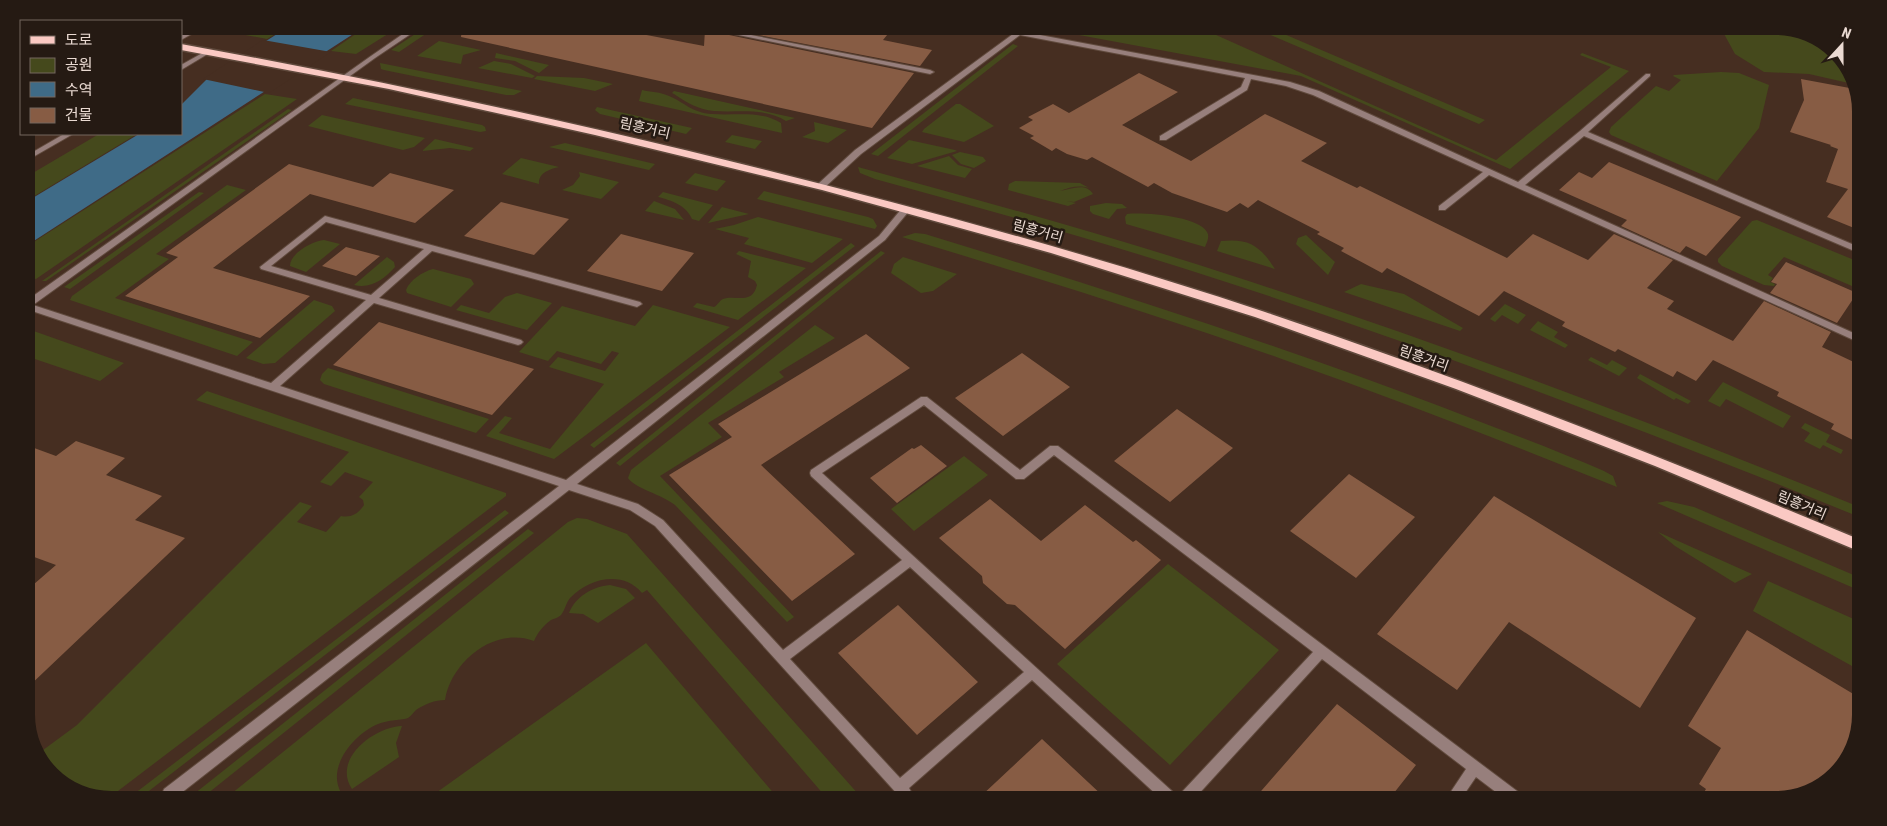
<svg xmlns="http://www.w3.org/2000/svg" width="1887" height="826" font-family="'Roboto Condensed','Noto Sans KR',sans-serif">
<style>
.green{fill:#45491c}
.water{fill:#3f6b87}
.pier{fill:#462e21}
.building{fill:#875c44}
.lines{fill:none;stroke-linecap:round;stroke-linejoin:round}
.street-casing{stroke:#604a3d;stroke-width:2}
.primary-casing{stroke:#604a3d;stroke-width:3}
.street{fill:#977f7c;fill-rule:evenodd}
.primary{fill:#fac9c3;fill-rule:evenodd}
.labels{text-anchor:middle;stroke-width:5;stroke-linejoin:round;paint-order:stroke}
.street-label{font-size:14px;fill:#eadad2;stroke:#251a13}
</style>
<rect width="100%" height="100%" fill="#462e21"/>
<!-- green -->
<path class="green" d="M 249,27 L 287,27 L 267,39 L 240,34 L 250,28 Z
M 366,27 L 399,27 L 356,54 L 331,51 Z
M 426,27 L 436,27 L 399,52 L 391,50 Z
M 1052,30 L 1205,30 L 1496,160 L 1611,67 L 1580,55 L 1582,53 L 1629,71 L 1510,169 L 1301,76 Z
M 1261,31 L 1277,31 L 1485,120 L 1479,124 Z
M 1723,32 L 1808,33 L 1843,59 L 1853,84 L 1809,74 L 1764,72 L 1735,54 Z
M 439,41 L 481,50 L 463,55 L 461,64 L 417,56 Z
M 1013,44 L 1018,46 L 878,156 L 871,154 Z
M 496,53 L 549,65 L 539,73 L 515,61 L 495,58 Z
M 494,61 L 511,64 L 535,76 L 532,78 L 478,68 Z
M 380,63 L 522,91 L 514,95 L 506,95 L 384,70 L 381,69 Z
M 1721,72 L 1739,73 L 1769,85 L 1759,128 L 1717,181 L 1611,135 L 1609,132 L 1611,127 L 1656,86 L 1669,91 L 1681,80 L 1673,76 L 1674,75 Z
M 537,76 L 584,78 L 613,84 L 595,91 L 534,79 Z
M 642,90 C 650,92 661,92 669,96 C 684,102 692,113 712,114 C 735,116 760,110 781,123 L 782,133 L 639,101 Z
M 674,91 L 795,118 L 786,121 C 764,107 738,113 714,111 C 699,110 686,102 674,94 L 672,93 Z
M 265,94 L 297,99 L 36,279 L 26,276 L 26,247 Z
M 353,98 L 482,125 L 485,127 L 486,131 L 480,132 L 345,104 Z
M 956,104 L 960,104 L 994,126 L 964,142 L 922,132 L 924,129 Z
M 597,107 L 692,128 L 686,134 L 600,114 L 595,110 Z
M 288,109 L 292,110 L 46,281 L 42,281 Z
M 322,115 L 425,138 L 414,147 L 403,150 L 308,126 Z
M 814,122 L 847,130 L 828,143 L 802,137 L 815,131 Z
M 99,134 L 137,134 L 26,201 L 26,177 Z
M 732,135 L 762,141 L 755,149 L 725,142 Z
M 435,139 L 474,148 L 470,151 L 450,148 L 422,151 Z
M 909,140 L 955,150 L 957,151 L 912,164 L 887,158 Z
M 565,143 L 655,164 L 649,170 L 549,147 Z
M 960,152 L 983,157 L 986,161 L 974,168 L 961,164 L 952,155 Z
M 949,156 L 958,165 L 972,169 L 965,178 L 917,166 Z
M 521,158 L 559,167 C 550,169 538,173 539,184 L 502,174 Z
M 858,167 C 983,201 1107,235 1230,275 C 1442,343 1650,422 1857,506 L 1857,516 C 1649,432 1439,351 1226,282 C 1110,244 992,211 875,179 L 860,173 Z
M 579,172 L 619,182 L 601,199 L 562,190 L 573,185 L 580,176 Z
M 695,173 L 726,181 L 717,191 L 685,183 Z
M 1015,181 L 1080,183 L 1089,188 C 1079,185 1070,187 1060,191 C 1071,189 1086,182 1093,194 L 1074,202 L 1067,201 L 1076,203 L 1068,206 L 1008,190 L 1009,184 Z
M 227,185 L 246,190 L 156,254 L 169,259 L 115,298 L 253,342 L 237,356 L 70,300 L 72,296 Z
M 764,191 L 868,217 L 873,219 L 877,226 L 875,229 L 757,199 Z
M 199,192 L 204,193 L 70,289 L 64,287 Z
M 663,192 L 713,205 L 699,221 L 692,219 C 687,206 671,200 658,197 Z
M 654,201 L 675,209 L 684,220 L 645,211 Z
M 1106,203 L 1122,204 L 1127,208 L 1117,209 L 1109,219 L 1093,214 L 1090,211 L 1090,206 Z
M 722,207 L 749,214 L 708,223 Z
M 1127,214 C 1144,212 1198,216 1207,232 C 1210,237 1207,242 1205,247 L 1126,224 L 1125,217 Z
M 758,217 L 843,239 L 812,263 L 744,244 L 749,238 L 715,229 L 734,225 Z
M 1757,220 L 1859,262 L 1859,289 L 1784,257 L 1768,275 L 1773,278 L 1770,282 L 1775,284 L 1774,286 L 1764,285 L 1722,266 L 1718,262 L 1718,259 L 1752,221 Z
M 915,233 L 925,234 C 1099,287 1272,343 1442,407 C 1496,428 1551,448 1604,471 L 1613,476 L 1617,487 C 1505,442 1393,398 1279,358 C 1154,314 1028,275 902,237 Z
M 1306,235 L 1335,262 L 1328,275 L 1296,244 L 1298,238 Z
M 324,240 L 340,244 L 306,272 L 290,266 C 290,253 313,241 324,240 Z
M 1221,241 C 1250,238 1260,246 1275,269 L 1217,251 Z
M 851,243 L 855,246 L 594,448 L 590,445 Z
M 739,251 L 806,268 L 738,320 L 693,307 L 697,303 L 714,307 C 718,305 719,301 723,299 C 735,294 752,306 757,285 L 755,281 L 748,277 L 751,261 L 736,254 Z
M 881,251 L 885,253 L 620,466 L 616,463 Z
M 387,257 L 394,262 L 395,267 C 384,279 372,289 354,285 Z
M 903,257 L 957,274 L 933,291 L 921,293 L 891,273 L 894,264 Z
M 433,269 L 471,279 L 474,284 L 451,307 L 407,293 L 406,290 C 410,280 422,272 433,269 Z
M 1361,284 L 1404,294 L 1463,328 L 1460,331 L 1344,292 Z
M 517,293 L 552,303 L 527,330 L 456,310 L 461,305 L 489,313 L 505,297 Z
M 314,300 L 332,306 L 335,311 L 275,363 L 263,364 L 246,358 Z
M 1505,304 L 1526,315 L 1518,324 L 1502,315 L 1495,322 L 1490,319 Z
M 653,305 L 730,327 L 554,459 L 486,436 L 505,416 L 512,418 L 499,433 L 550,449 L 604,384 L 549,367 L 558,357 L 605,371 L 619,353 L 612,351 L 601,364 L 557,351 L 548,361 L 519,352 L 562,306 L 635,326 Z
M 1538,321 L 1558,332 L 1554,337 L 1568,345 L 1565,348 L 1530,330 Z
M 815,325 L 835,338 L 779,372 L 784,377 L 708,423 L 722,437 L 660,476 L 794,617 L 787,622 L 675,505 C 663,495 634,488 628,478 L 631,470 Z
M 26,329 L 28,329 L 124,363 L 100,381 L 26,356 Z
M 1591,357 L 1607,365 L 1612,360 L 1627,368 L 1619,376 L 1588,360 Z
M 328,368 L 489,419 L 476,433 L 324,384 L 320,380 L 322,374 Z
M 1640,374 L 1691,401 L 1688,404 L 1676,398 L 1674,400 L 1637,378 Z
M 1723,382 L 1791,416 L 1783,428 L 1726,399 L 1720,407 L 1708,401 Z
M 207,391 L 506,493 L 506,496 L 114,794 L 79,793 L 44,767 L 39,753 L 77,725 L 300,502 L 312,506 L 297,522 L 326,532 L 341,516 C 351,518 358,514 364,505 L 363,500 L 359,497 L 373,482 L 345,472 L 331,486 L 320,482 L 349,452 L 196,400 Z
M 1805,423 L 1830,435 L 1826,442 L 1843,450 L 1841,454 L 1823,445 L 1820,449 L 1804,441 L 1810,433 L 1801,428 Z
M 964,456 L 988,475 L 914,531 L 891,509 Z
M 1667,501 L 1694,507 L 1856,576 L 1856,589 L 1657,503 Z
M 505,510 L 509,513 L 145,794 L 134,794 Z
M 577,518 L 587,519 L 627,534 L 860,796 L 825,796 L 647,590 L 642,593 C 623,570 589,578 570,598 C 566,603 565,610 561,615 C 559,617 554,619 551,620 C 543,626 538,632 534,641 C 494,626 451,662 445,700 C 435,700 425,704 416,710 C 414,712 411,716 408,718 C 403,720 387,720 378,724 C 354,734 325,768 342,794 L 231,794 L 568,522 Z
M 528,529 L 534,533 L 207,794 L 194,794 Z
M 1658,532 L 1752,574 L 1735,583 L 1675,546 Z
M 1168,564 L 1279,650 L 1170,765 L 1057,664 Z
M 1768,581 L 1856,620 L 1855,665 L 1852,666 L 1753,611 Z
M 610,585 L 626,589 L 635,598 L 598,623 L 583,614 L 569,613 C 576,596 592,587 610,585 Z
M 646,643 L 776,796 L 433,795 Z
M 402,726 L 396,743 L 399,757 L 352,789 C 332,759 374,727 402,726 Z"/>
<!-- water -->
<path class="water" d="M 288,27 L 364,27 L 26,246 L 26,202 L 139,134 L 181,134 L 181,105 L 208,78 Z"/>
<!-- pier -->
<path class="pier" d="M 263,40 L 331,52 L 269,93 L 203,79 Z"/>
<!-- building -->
<path class="building" d="M 462,28 L 610,28 L 704,46 L 705,30 L 914,73 L 872,128 L 461,37 Z
M 727,29 L 892,29 L 883,40 L 932,50 L 920,66 Z
M 1139,73 L 1178,92 L 1122,125 L 1191,161 L 1265,114 L 1327,143 L 1301,161 L 1357,188 L 1360,186 L 1507,258 L 1533,234 L 1588,260 L 1614,234 L 1673,260 L 1647,288 L 1674,301 L 1667,309 L 1733,341 L 1764,301 L 1831,332 L 1822,347 L 1858,364 L 1857,442 L 1831,429 L 1834,424 L 1777,396 L 1779,392 L 1713,360 L 1696,381 L 1677,371 L 1673,377 L 1618,349 L 1615,352 L 1562,326 L 1565,322 L 1504,291 L 1479,316 L 1387,268 L 1382,273 L 1341,251 L 1344,248 L 1317,234 L 1320,232 L 1258,200 L 1248,208 L 1240,203 L 1227,212 L 1172,193 L 1154,183 L 1148,187 L 1092,157 L 1087,160 L 1067,154 L 1056,148 L 1052,151 L 1030,138 L 1034,136 L 1019,128 L 1033,120 L 1028,117 L 1053,104 L 1069,113 Z
M 1801,79 L 1855,89 L 1861,105 L 1859,230 L 1827,217 L 1848,189 L 1826,182 L 1838,149 L 1830,146 L 1831,145 L 1790,132 L 1804,100 Z
M 1609,162 L 1741,217 L 1706,256 L 1686,246 L 1680,253 L 1621,226 L 1627,220 L 1559,190 L 1579,172 L 1592,178 Z
M 289,164 L 373,187 L 390,173 L 454,190 L 415,223 L 310,194 L 213,268 L 310,296 L 260,338 L 125,296 L 178,257 L 166,253 Z
M 501,202 L 569,219 L 534,255 L 464,236 Z
M 621,234 L 694,253 L 662,291 L 587,271 Z
M 346,247 L 380,256 L 356,276 L 322,266 Z
M 1786,262 L 1857,293 L 1837,323 L 1770,293 L 1777,284 L 1771,282 Z
M 379,322 L 534,369 L 492,415 L 333,365 Z
M 866,334 L 910,368 L 761,465 L 855,554 L 792,601 L 669,475 L 732,437 L 718,424 Z
M 1022,353 L 1070,387 L 1003,436 L 955,398 Z
M 1177,409 L 1233,448 L 1170,502 L 1114,461 Z
M 76,441 L 125,458 L 106,475 L 162,496 L 135,520 L 185,538 L 26,689 L 26,591 L 56,565 L 26,554 L 26,445 L 56,456 Z
M 921,445 L 947,466 L 897,503 L 870,478 L 912,448 L 914,449 Z
M 1349,474 L 1415,517 L 1356,578 L 1290,531 Z
M 1494,496 L 1696,618 L 1640,708 L 1509,622 L 1457,690 L 1377,634 Z
M 990,499 L 1041,541 L 1085,505 L 1133,542 L 1136,540 L 1161,560 L 1065,649 L 1015,605 L 1007,604 L 983,583 L 982,576 L 939,538 Z
M 898,605 L 978,682 L 917,735 L 838,653 Z
M 1747,630 L 1855,695 L 1854,747 L 1824,785 L 1777,800 L 1700,799 L 1706,789 L 1699,784 L 1721,748 L 1688,726 Z
M 1337,704 L 1416,765 L 1390,798 L 1255,798 Z
M 1042,739 L 1104,797 L 980,797 Z"/>
<g class="lines">
<defs>
<path id="street" d="M 197,27 L 204,27 L 181,40 L 181,35 Z
M 413,27 L 421,27 L 375,58 L 33,305 L 271,383 L 366,300 L 261,269 L 260,267 L 325,216 L 640,302 L 642,304 L 637,307 L 432,251 L 379,298 L 521,340 L 523,342 L 521,344 L 518,345 L 374,303 L 280,386 L 566,480 L 879,236 L 903,207 L 909,207 L 909,211 L 885,240 L 577,484 L 638,504 L 663,520 L 783,650 L 902,560 L 811,476 L 810,473 L 811,470 L 921,397 L 927,397 L 1020,470 L 1050,446 L 1058,446 L 1521,794 L 1523,799 L 1505,799 L 1476,777 L 1461,799 L 1446,799 L 1466,769 L 1322,659 L 1195,798 L 1180,798 L 1181,793 L 1313,652 L 1054,455 L 1024,479 L 1016,479 L 924,405 L 822,473 L 1173,792 L 1174,798 L 1159,797 L 1032,680 L 909,788 L 914,797 L 899,796 L 655,526 L 630,510 L 569,490 L 180,794 L 162,794 L 164,789 L 559,486 L 26,309 L 26,301 L 371,56 ZM 326,222 L 424,249 L 371,295 L 271,266 ZM 910,567 L 1024,672 L 900,778 L 790,659 Z
M 704,28 L 720,29 L 930,70 L 934,72 L 930,74 Z
M 1001,30 L 1023,30 L 1024,32 L 1290,82 L 1319,91 L 1518,182 L 1580,131 L 1646,74 L 1650,74 L 1650,76 L 1588,132 L 1859,247 L 1859,253 L 1584,136 L 1525,185 L 1858,335 L 1858,342 L 1489,175 L 1445,210 L 1439,210 L 1439,206 L 1483,172 L 1313,95 L 1286,86 L 1251,79 L 1247,90 L 1166,140 L 1160,140 L 1160,136 L 1241,87 L 1245,78 L 1020,35 L 861,154 L 824,188 L 818,188 L 818,184 L 855,150 L 1013,34 Z
M 206,51 L 211,52 L 181,70 L 181,65 Z
M 64,134 L 73,134 L 26,161 L 26,156 Z"/>
<path id="primary" d="M 181,44 C 352,75 521,111 689,151 C 883,198 1076,249 1265,312 C 1465,379 1662,457 1856,538 L 1856,550 L 1655,466 L 1456,389 L 1255,317 L 1051,253 L 822,190 L 595,135 L 389,89 L 181,50 Z"/>
</defs>
<!-- street casing -->
<use href="#street" class="street-casing"/>
<!-- primary casing -->
<use href="#primary" class="primary-casing"/>
<!-- street -->
<use href="#street" class="street"/>
<!-- primary -->
<use href="#primary" class="primary"/>
</g>
<g class="labels">
<!-- street labels -->
<g class="street-label">
<text transform="translate(645 128) rotate(13)" y="5">림흥거리</text>
<text transform="translate(1038 231) rotate(16)" y="5">림흥거리</text>
<text transform="translate(1424 358) rotate(20)" y="5">림흥거리</text>
<text transform="translate(1802 505) rotate(23)" y="5">림흥거리</text>
</g>
</g>
<!-- crop -->
<path d="M0 0H1887V826H0ZM111 35H1776A76 76 0 0 1 1852 111V715A76 76 0 0 1 1776 791H111A76 76 0 0 1 35 715V111A76 76 0 0 1 111 35Z" fill="#251a13" fill-rule="evenodd"/>
<!-- legend -->
<rect x="20" y="20" width="162" height="115" fill="#251a13" stroke="#74675f"/>
<rect x="30" y="36" width="25" height="8" fill="#fac9c3" stroke="#74675f"/>
<text x="65" y="45" font-size="15" fill="#eadad2">도로</text>
<rect x="30" y="58" width="25" height="15" fill="#45491c" stroke="#74675f"/>
<text x="65" y="70" font-size="15" fill="#eadad2">공원</text>
<rect x="30" y="82" width="25" height="15" fill="#3f6b87" stroke="#74675f"/>
<text x="65" y="95" font-size="15" fill="#eadad2">수역</text>
<rect x="30" y="108" width="25" height="15" fill="#875c44" stroke="#74675f"/>
<text x="65" y="120" font-size="15" fill="#eadad2">건물</text>
<!-- north arrow -->
<g transform="translate(1842 45) rotate(21)" stroke="#251a13" stroke-width="4" paint-order="stroke">
<path d="M0-4L9 19L0 12L-9 19Z" fill="#eadad2"/>
<text y="-8" font-size="14" font-weight="bold" text-anchor="middle" fill="#eadad2">N</text>
</g>
</svg>
